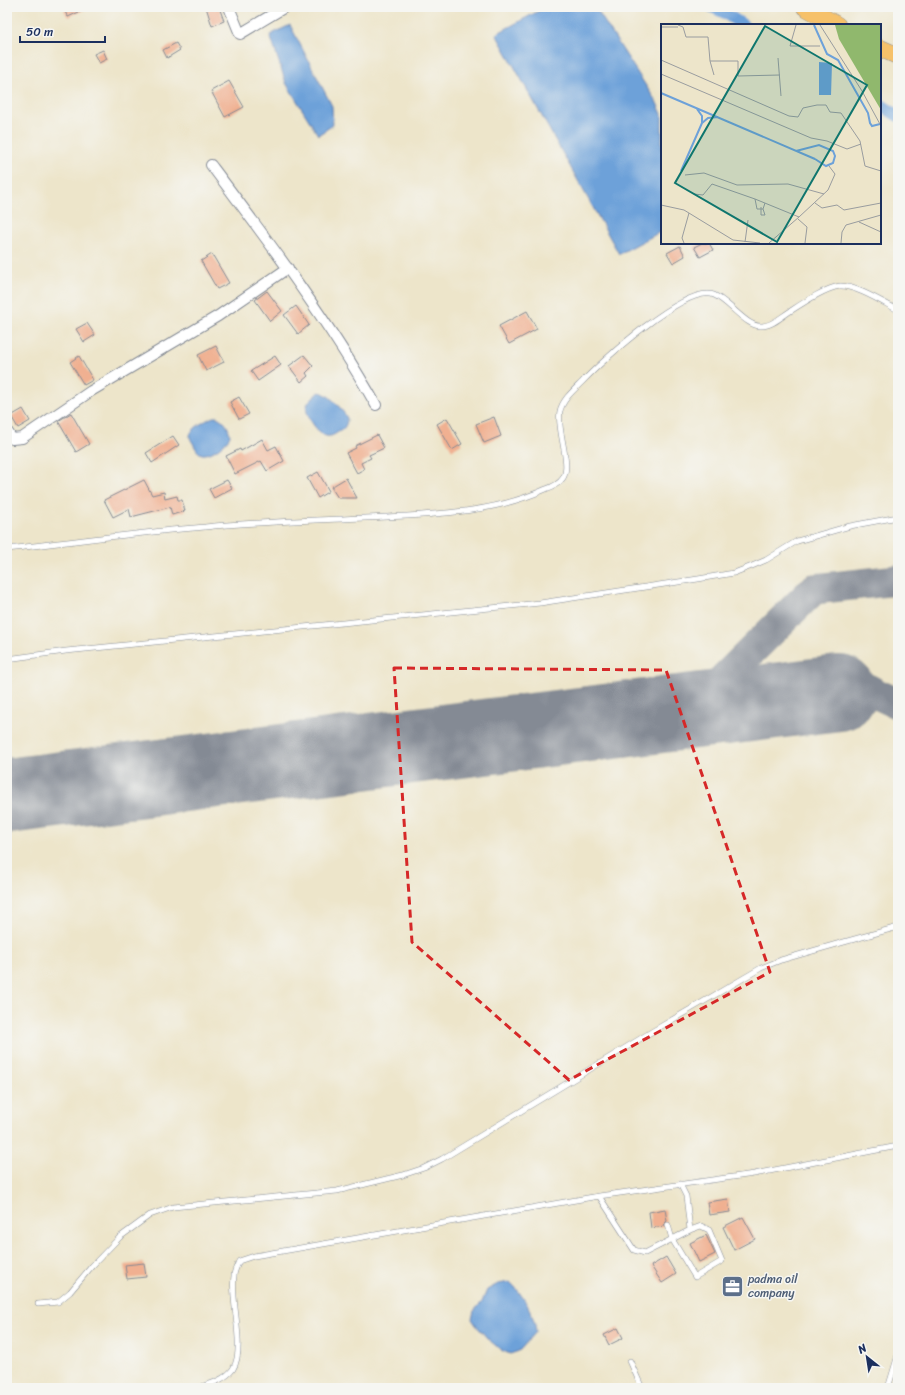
<svg xmlns="http://www.w3.org/2000/svg" width="905" height="1395" font-family="Sriracha,sans-serif">
<style>
.water{fill:#6da1d9;stroke:#44689c}
.lines{fill:none;stroke-linecap:round;stroke-linejoin:round}
.canal{stroke:#6da1d9;stroke-width:12}
.taxiway{stroke:#848a94;stroke-width:31}
.runway{stroke:#848a94;stroke-width:76}
.building{fill:#f0b091}
.lane-casing{stroke:#848a94;stroke-width:6}
.street-casing{stroke:#848a94;stroke-width:12}
.highway-casing{stroke:#848a94;stroke-width:18}
.path{stroke:#848a94;stroke-width:2;stroke-dasharray:3 3;stroke-linecap:butt}
.lane{stroke:#fff;stroke-width:5}
.street{stroke:#fff;stroke-width:10}
.highway{stroke:#f6c16b;stroke-width:17}
.marked{fill:none;stroke:#d62828;stroke-width:3;stroke-dasharray:8 5;stroke-linejoin:round}
.labels{text-anchor:middle;stroke-width:3;stroke-linejoin:round;paint-order:stroke}
.service-label{font-size:12px;fill:#4e5e75;stroke:#f6f6f2;text-anchor:start}
.inset-river{fill:none;stroke:#6da1d9;stroke-width:2}
.inset-road{fill:none;stroke:#999c9f;stroke-width:1}
.view{fill:#0f766e;fill-opacity:0.15;stroke:#0f766e;stroke-width:2}
.inset-edge{fill:none;stroke:#1b2f5e;stroke-width:2}
</style>
<rect width="100%" height="100%" fill="#f6f6f2"/>
<filter id="ink" filterUnits="userSpaceOnUse"><feTurbulence type="fractalNoise" baseFrequency=".025" numOctaves="2"/><feDisplacementMap in="SourceGraphic" scale="8" xChannelSelector="R" yChannelSelector="G"/><feConvolveMatrix kernelMatrix="1 2 1 2 8 2 1 2 1" color-interpolation-filters="sRGB"/></filter>
<filter id="wash" filterUnits="userSpaceOnUse"><feTurbulence type="fractalNoise" baseFrequency=".012" numOctaves="4" result="noise"/><feDisplacementMap in="SourceGraphic" scale="16" xChannelSelector="R" yChannelSelector="G"/><feGaussianBlur stdDeviation="0.9" result="paint"/><feColorMatrix in="noise" values="0 0 0 0 0 0 0 0 0 0 0 0 0 0 0 0 0 1.4 0 .05"/><feComposite in="paint" operator="in"/></filter>
<g filter="url(#wash)">
<rect width="100%" height="100%" fill="#ede5ca"/>
<!-- water -->
<path class="water" d="M 546,7 L 595,7 L 657,103 L 662,114 L 662,231 L 619,254 L 496,34 Z
M 290,25 L 332,106 L 333,125 L 318,135 L 286,83 L 270,35 Z
M 319,392 C 329,393 342,409 347,418 C 347,424 345,428 340,431 C 335,434 332,437 326,436 C 318,434 304,414 307,406 C 308,400 315,396 319,392 Z
M 213,417 L 217,417 C 225,421 229,427 230,436 C 227,443 211,456 202,454 C 198,453 196,449 194,445 C 193,443 190,439 190,437 C 189,429 207,420 213,417 Z
M 510,1282 C 522,1293 535,1315 536,1332 L 519,1351 L 510,1354 L 501,1350 L 488,1339 L 476,1325 L 472,1319 L 474,1311 L 482,1302 L 487,1290 L 498,1284 Z"/>
<g class="lines">
<!-- canal -->
<path class="canal" d="M 712,7 L 723,12 L 743,25
M 880,104 L 898,116"/>
<!-- taxiway -->
<path class="taxiway" d="M 839,693 L 868,689 L 879,695 L 898,704
M 684,712 L 700,702 L 814,589 L 898,580
M 7,801 L 32,793"/>
<!-- runway -->
<path class="runway" d="M 7,796 L 839,693"/>
</g>
<g id="blocks">
<!-- building -->
<path class="building" d="M 69,7 L 90,7 L 68,17 L 64,10 Z
M 206,7 L 219,7 L 224,21 L 212,26 Z
M 176,43 L 180,50 L 167,58 L 163,50 Z
M 103,50 L 107,59 L 99,63 L 94,54 Z
M 229,81 L 244,107 L 225,117 L 211,91 Z
M 702,243 L 709,243 L 713,250 L 700,257 L 694,247 Z
M 680,246 L 685,256 L 673,263 L 667,253 Z
M 212,254 L 229,283 L 217,289 L 201,261 Z
M 267,291 L 282,311 L 270,321 L 255,300 Z
M 296,306 L 309,325 L 298,334 L 284,315 Z
M 527,311 L 537,329 L 509,344 L 499,326 Z
M 87,323 L 95,335 L 84,342 L 76,329 Z
M 216,346 L 224,362 L 206,371 L 198,355 Z
M 304,355 L 313,366 L 306,373 L 308,376 L 301,382 L 289,366 Z
M 79,356 L 93,380 L 84,385 L 70,362 Z
M 275,356 L 281,365 L 258,381 L 251,371 Z
M 239,397 L 249,414 L 239,419 L 230,402 Z
M 23,409 L 30,421 L 18,428 L 11,416 Z
M 71,413 L 89,444 L 76,452 L 58,421 Z
M 494,417 L 501,436 L 484,443 L 476,424 Z
M 447,418 L 462,444 L 452,450 L 437,424 Z
M 377,435 L 384,448 L 369,455 L 371,458 L 361,463 L 364,469 L 357,473 L 346,453 L 356,448 L 355,446 Z
M 173,436 L 179,445 L 152,463 L 146,453 Z
M 262,439 L 268,450 L 276,446 L 284,461 L 267,471 L 261,461 L 235,474 L 226,456 L 240,449 L 241,451 Z
M 318,472 L 329,491 L 318,498 L 307,478 Z
M 346,478 L 357,498 L 338,498 L 331,487 Z
M 144,480 L 152,495 L 164,492 L 165,499 L 177,496 L 178,500 L 182,500 L 185,511 L 172,515 L 170,507 L 131,517 L 129,509 L 113,517 L 104,500 Z
M 227,480 L 232,488 L 214,498 L 209,489 Z
M 728,1199 L 730,1212 L 709,1215 L 707,1202 Z
M 665,1209 L 667,1221 L 665,1223 L 664,1226 L 651,1228 L 649,1212 Z
M 743,1217 L 755,1239 L 734,1250 L 723,1227 Z
M 706,1235 L 715,1254 L 699,1262 L 690,1243 Z
M 666,1257 L 676,1274 L 662,1283 L 651,1266 Z
M 144,1263 L 146,1277 L 127,1279 L 125,1265 Z
M 618,1328 L 623,1338 L 609,1345 L 604,1335 Z"/>
</g>
</g>
<g filter="url(#ink)">
<use href="#blocks" fill-opacity="0" stroke="#848a94" stroke-width="1"/>
<g class="lines">
<defs>
<path id="lane" d="M 7,549 C 73,542 139,532 205,527 C 265,521 327,520 387,517 C 441,514 496,512 546,489 C 552,487 560,483 563,478 C 572,465 556,428 560,411 C 563,399 574,390 582,382 C 602,361 686,284 714,295 C 729,301 747,328 762,326 C 772,326 781,317 789,312 C 803,303 825,288 840,286 C 855,285 884,303 898,310
M 7,659 L 66,651 L 540,603 L 698,579 L 734,573 L 752,566 L 766,560 L 797,541 L 815,536 L 850,526 L 898,517
M 599,1196 L 754,1174 L 898,1146
M 668,1225 L 672,1239 L 695,1277 L 722,1261 L 709,1230 L 701,1226 L 690,1230
M 38,1304 L 58,1302 L 70,1292 L 92,1266 L 120,1237 L 150,1215 L 173,1207 L 337,1191 L 403,1175 L 424,1168 L 442,1159 L 653,1031 L 761,968 L 781,960 L 844,942 L 898,927
M 630,1361 L 642,1388
M 198,1388 C 210,1384 225,1380 233,1369 C 246,1348 230,1301 234,1276 C 234,1271 237,1266 239,1261 L 254,1256 L 599,1196 L 634,1250 L 645,1253 L 690,1230 L 686,1196 L 680,1184
M 888,1388 L 898,1355"/>
<path id="street" d="M 229,7 L 240,34 L 285,7
M 211,165 C 269,242 328,320 376,405
M 7,431 L 12,439 L 22,438 L 91,391 L 218,316 L 288,268"/>
<path id="highway" d="M 805,7 L 837,25
M 880,48 L 898,56"/>
</defs>
<!-- lane casing -->
<use href="#lane" class="lane-casing"/>
<!-- street casing -->
<use href="#street" class="street-casing"/>
<!-- highway casing -->
<use href="#highway" class="highway-casing"/>
<!-- path -->
<path class="path" d="M 897,41 L 898,34"/>
<!-- lane -->
<use href="#lane" class="lane"/>
<!-- street -->
<use href="#street" class="street"/>
<!-- highway -->
<use href="#highway" class="highway"/>
</g>
</g>
<!-- marked area -->
<path class="marked" d="M 394,668 L 666,670 L 770,972 L 569,1080 L 412,942 Z"/>
<!-- icons -->
<defs>
<symbol id="office-square" viewBox="-11 -11 22 22"><rect x="-9" y="-9" width="18" height="18" rx="4" fill="#5c6f8a" stroke="#f6f6f2"/><path d="M-6-3h4V-5.5h4V-3h4V5H-6ZM-1-4.5V-3h2v-1.5ZM-6 0V1H6V0Z" fill="#fff"/></symbol>
</defs>
<g fill-rule="evenodd">
<use href="#office-square" x="720" y="1274" width="25" height="25"/>
</g>
<g class="labels">
<!-- service labels -->
<g class="service-label">
<text x="748" y="1283">padma oil<tspan x="748" dy="14">company</tspan></text>
</g>
</g>
<!-- overview -->
<g transform="translate(661 24)">
<rect width="220" height="220" fill="#ede5ca"/>
<path d="M 174,1 L 220,1 L 220,86 L 178,15 Z" fill="#90b86d"/>
<path d="M 158,38 L 171,39 L 170,71 L 158,71 Z" fill="#6da1d9"/>
<path class="inset-river" d="M 153,1 L 166,30 L 177,36 L 207,89 L 209,99 L 211,102 L 219,100M 0,69 L 154,135M 36,85 L 41,92 L 41,99 L 47,94 L 57,93M 135,127 L 158,121 L 172,127 L 174,132 L 172,139 L 165,142 L 154,135M 20,147 L 41,99"/>
<path class="inset-road" d="M 17,1 L 22,3 L 25,13 L 47,13 L 49,37 L 77,37 L 77,52 L 119,51M 135,1 L 129,22 L 159,22M 159,1 L 201,67 L 220,102M 0,3 L 17,3M 117,34 L 120,72M 0,36 L 128,92 L 137,93 L 142,84 L 156,81 L 165,81 L 169,88 L 180,89 L 199,117 L 204,142 L 220,147M 49,37 L 53,51M 0,50 L 150,114 L 166,117 L 186,125 L 200,120M 24,151 L 43,149 L 76,161 L 127,160 L 163,170M 33,170 L 42,171 L 51,160 L 94,175 L 96,185 L 102,185 L 104,179M 94,175 L 138,193 L 167,166 L 174,150 L 168,142M 154,179 L 161,184 L 176,181 L 183,186 L 220,179M 0,181 L 23,186 L 72,216 L 99,219M 100,183 L 100,191 L 104,191 L 102,185M 137,195 L 146,203 L 144,219M 198,198 L 220,208M 84,218 L 87,196M 23,219 L 21,214 L 28,189M 108,219 L 138,193M 180,219 L 181,208 L 185,201 L 220,191"/>
<path class="view" d="M 104,2 L 206,61 L 116,218 L 14,159 Z"/>
<rect width="220" height="220" class="inset-edge"/>
</g>
<!-- margin -->
<rect width="905" height="1395" fill="none" stroke="#f6f6f2" stroke-width="24"/>
<!-- north arrow -->
<g transform="translate(867 1357) rotate(330)" stroke="#f6f6f2" stroke-width="3" paint-order="stroke">
<path d="M0-3L7 15L0 10L-7 15Z" fill="#1b2f5e"/>
<text y="-6" font-size="11" font-weight="bold" text-anchor="middle" fill="#1b2f5e">N</text>
</g>
<!-- scale -->
<path d="M20 36v6h85v-6" fill="none" stroke="#1b2f5e" stroke-width="2"/>
<text x="26" y="36" font-size="12" fill="#1b2f5e" stroke="#f6f6f2" stroke-width="3" paint-order="stroke">50 m</text>
</svg>
